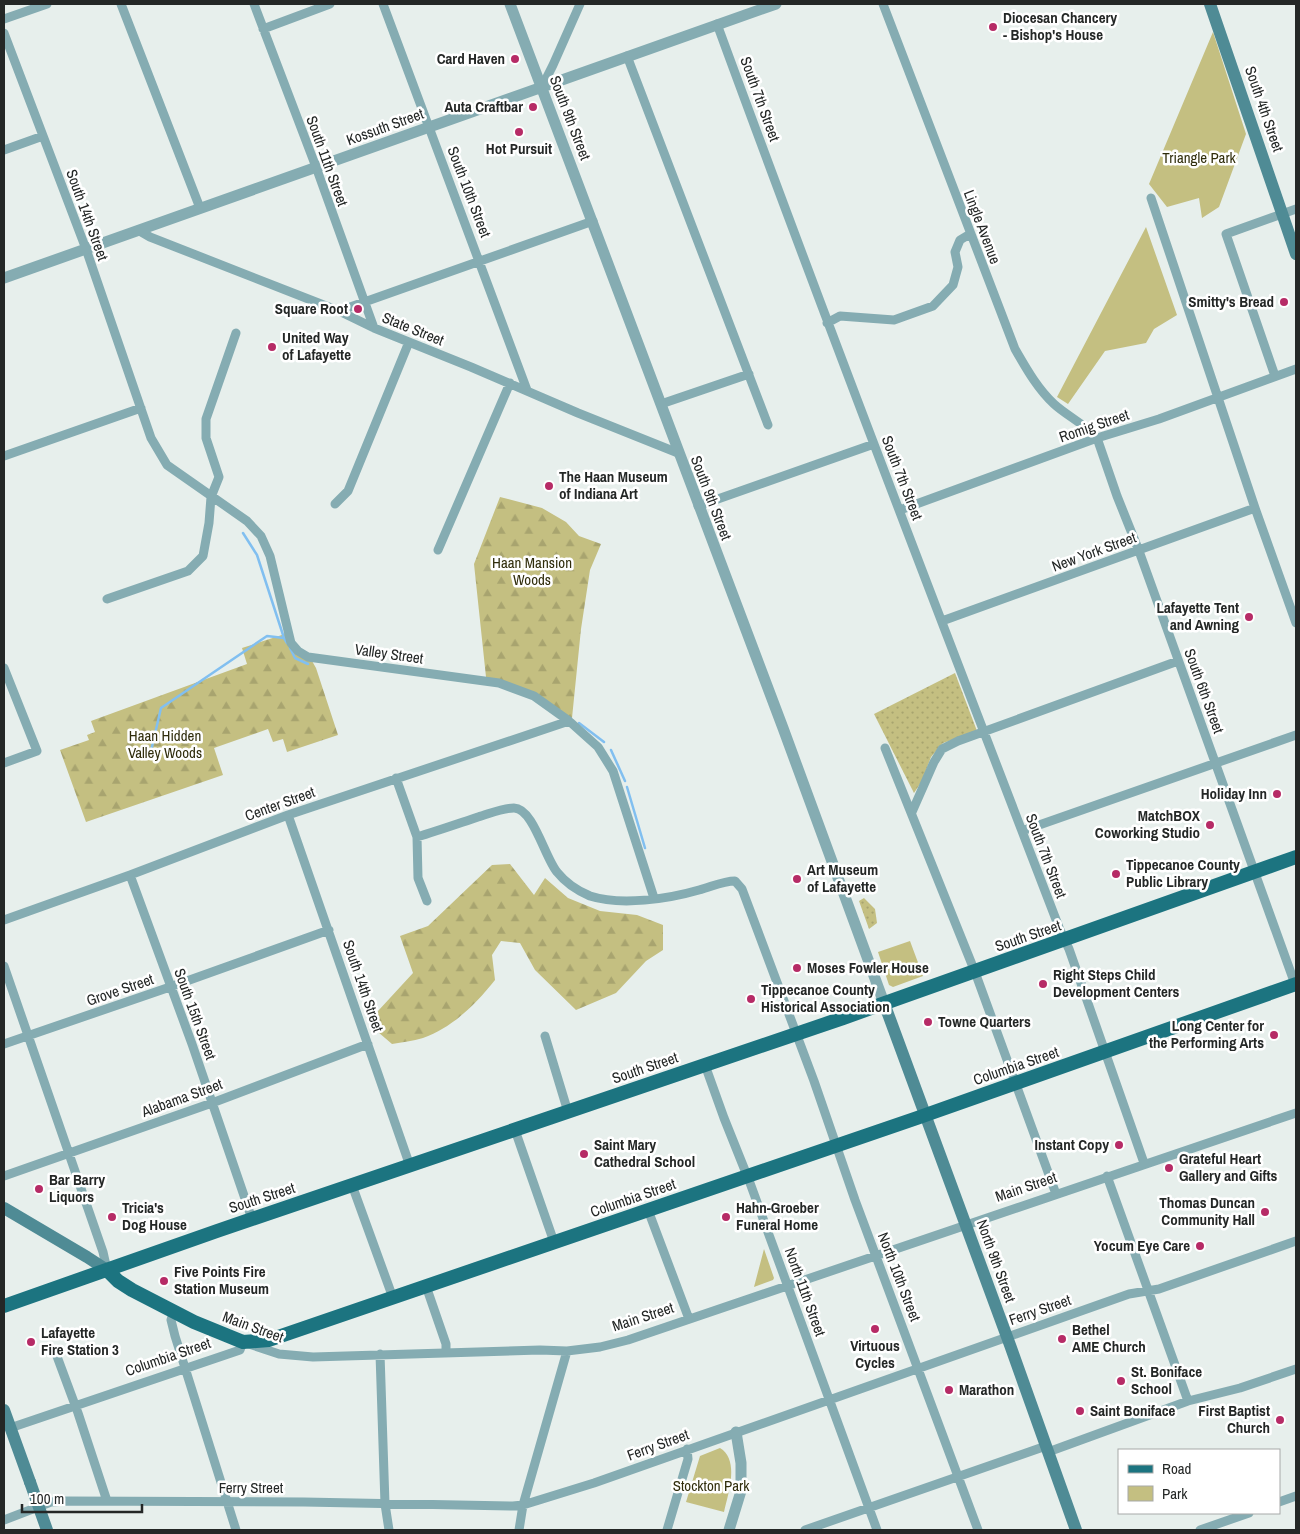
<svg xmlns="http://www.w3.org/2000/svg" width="1300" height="1534" font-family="'Archivo Narrow',sans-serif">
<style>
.grass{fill:url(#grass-dots)}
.forest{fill:url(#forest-firs)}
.park{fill:#c4bf81}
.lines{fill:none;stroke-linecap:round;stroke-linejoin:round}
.stream{stroke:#81bff0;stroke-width:2.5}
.minor{stroke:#85acb2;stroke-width:9}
.tertiary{stroke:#85acb2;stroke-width:11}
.secondary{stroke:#4f8b95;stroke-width:12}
.primary{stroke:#1c7480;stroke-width:14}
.secondary-bridge{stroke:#4f8b95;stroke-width:12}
.poi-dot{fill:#b62b66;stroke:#fff;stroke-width:2}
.labels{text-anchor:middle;stroke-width:5;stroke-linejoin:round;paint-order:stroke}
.poi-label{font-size:15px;font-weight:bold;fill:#242726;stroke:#fff;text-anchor:start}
.street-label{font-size:15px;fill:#242726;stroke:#fff}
.park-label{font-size:15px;fill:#302d0c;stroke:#fff}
</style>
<defs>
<pattern id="grass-dots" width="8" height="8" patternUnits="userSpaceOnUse" patternTransform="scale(1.25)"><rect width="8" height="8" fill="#c4bf81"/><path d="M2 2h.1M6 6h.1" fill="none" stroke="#a8a46f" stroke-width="1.8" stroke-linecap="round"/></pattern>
<pattern id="forest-firs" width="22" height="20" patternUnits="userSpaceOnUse" patternTransform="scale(1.25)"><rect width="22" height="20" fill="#c4bf81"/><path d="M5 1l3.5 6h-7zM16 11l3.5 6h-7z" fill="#a8a46f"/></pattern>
</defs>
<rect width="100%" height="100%" fill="#e7efec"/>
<!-- grass -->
<path class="grass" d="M 955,673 L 977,731 L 943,743 L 931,757 L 922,781 L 914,793 L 874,714 Z
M 864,898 L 875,909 L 877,923 L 869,929 L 859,901 Z"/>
<!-- forest -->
<path class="forest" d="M 500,497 L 542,508 L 566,522 L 579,536 L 601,544 L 590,570 L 581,629 L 572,718 L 486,677 L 474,564 Z
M 285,634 L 312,661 L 316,668 L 338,735 L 287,752 L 283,739 L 273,742 L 268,729 L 214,748 L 223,775 L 86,822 L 60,750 L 89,740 L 87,735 L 95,732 L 91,721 L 247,664 L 242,648 Z
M 510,864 L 534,895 L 545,878 L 568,898 L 600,911 L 637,915 L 663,925 L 663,950 L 646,961 L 616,993 L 576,1010 L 535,970 L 520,943 L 501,941 L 492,955 L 495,980 C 475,1005 453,1027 423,1038 C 413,1041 402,1042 392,1044 L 371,1026 L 378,1011 L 413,973 L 400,936 L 428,926 L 492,865 Z"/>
<!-- park -->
<path class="park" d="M 1213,32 L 1246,134 L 1219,207 L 1202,218 L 1199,198 L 1167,207 L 1149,184 Z
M 1146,227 L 1177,315 L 1154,329 L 1146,343 L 1105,351 L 1068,404 L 1057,397 Z
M 910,941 L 923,976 L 893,987 L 889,985 L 878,952 Z
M 764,1249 L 774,1278 L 773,1280 L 754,1287 Z
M 720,1448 C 740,1460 728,1494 724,1512 L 686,1502 L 700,1456 Z"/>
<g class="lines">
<!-- stream -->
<path class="stream" d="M 243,533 L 257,555 L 284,638
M 290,648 L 295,658 L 308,664
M 579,723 L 604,742
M 611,750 L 625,781
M 151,751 L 161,708 L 267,636 L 284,638 L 287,643
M 627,787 L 645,848"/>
<!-- minor -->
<path class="minor" d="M 121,4 L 200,208
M 254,4 L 316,167 L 374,328
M 383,4 L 527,390
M 883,4 L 1015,349 C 1026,368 1037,388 1054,404 C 1067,416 1085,424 1097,438 L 1117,496 L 1139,551 L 1296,987
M 4,19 L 47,4
M 717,24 C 828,327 944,628 1060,930 L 1069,949 L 1144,1163
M 263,29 L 330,4
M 4,33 L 86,249 L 151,438 L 167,465 L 247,521 L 261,536 L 270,556 L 291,643 L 298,651 L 308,657 L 499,683 L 534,696 L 569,721 L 598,747 L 613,771 L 654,898
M 627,56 L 768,425
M 542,87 L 553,65 L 580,4
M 4,150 L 43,136
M 1151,198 L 1255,508 L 1296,623
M 138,230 L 150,237 L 339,311 L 374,328 L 471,367 L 578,413 L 678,453
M 339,311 L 593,221
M 827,323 L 840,316 L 894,320 L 933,306 L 953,285 L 958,267 L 955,252 L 960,240 L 970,234
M 1275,376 L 1226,234 L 1296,209
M 661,404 L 749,374
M 4,456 L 141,408
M 335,504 L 348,491 L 409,342
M 698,506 L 874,444
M 900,510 L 1097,438 L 1159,419 L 1296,369
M 438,550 L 510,383
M 107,599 L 188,571 L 203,556 L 209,523 L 211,497 L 219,477 L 206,438 L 206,419 L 236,333
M 942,621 L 1255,508
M 4,668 L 37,751 L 4,763
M 885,748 L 975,972 L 1056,1194
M 396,778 L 417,837 L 418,878 L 427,901
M 912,812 L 934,762 L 942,749 L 958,741 L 1178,661
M 288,815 L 410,1166
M 1022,831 L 1296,735
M 417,837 C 437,831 457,824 478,817 C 489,814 502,808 514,808 C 533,808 545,858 557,872 C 565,882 578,891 590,896 C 621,906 668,899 699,890 C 711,887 723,881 735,881 L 742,889 L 814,1081 L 855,1200 L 978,1530
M 130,875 L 192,1044 L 252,1219
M 4,920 L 130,875 L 288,815 L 569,721
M 4,966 L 103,1252 L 107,1270
M 545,1036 L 568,1112
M 4,1044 L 170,987 L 329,930
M 705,1065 L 724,1118 L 750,1183 L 877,1530
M 515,1130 L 554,1242
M 4,1176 L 212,1103 L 368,1044
M 1107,1176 L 1188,1401
M 352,1185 L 393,1298
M 648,1210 L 689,1319
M 426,1286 L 446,1344 L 446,1353
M 174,1311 L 171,1320 L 175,1336 L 236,1530
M 55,1351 L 78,1413 L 107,1501
M 380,1354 L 385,1504 L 389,1530
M 10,1428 L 240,1350 L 243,1342 L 279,1354 L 313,1357 L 540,1350 L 567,1351 L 600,1347 L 628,1340 L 1296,1113
M 1048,1452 L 1188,1401 L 1240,1388 L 1296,1369
M 1279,1502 L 1296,1496
M 4,1520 L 51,1502 L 67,1501 L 304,1502 L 513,1506 L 523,1505 L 594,1483 L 1129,1294 L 1159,1289 L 1296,1241
M 519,1530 L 523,1505 L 567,1351
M 667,1530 L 688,1459 L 687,1449
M 805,1530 L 1046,1446
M 1200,1530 L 1249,1513"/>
<!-- tertiary -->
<path class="tertiary" d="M 510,4 L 783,728 L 884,1003
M 4,278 L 776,4
M 729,1530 L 741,1491 L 741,1463 L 736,1432"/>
<!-- secondary -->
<path class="secondary" d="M 1210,4 L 1296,254
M 884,1003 L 1010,1345 L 1076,1530
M 4,1208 L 87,1257 L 107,1270
M 4,1410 L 30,1482"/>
<!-- primary -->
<path class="primary" d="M 107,1270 L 118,1281 L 132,1290 L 194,1322 L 243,1342 L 269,1340 L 917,1118 L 1296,984
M 4,1306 L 217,1231 L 843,1018 L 1296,857"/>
<!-- secondary-bridge -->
<path class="secondary-bridge" d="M 30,1482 L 47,1530"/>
</g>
<!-- markers -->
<g class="poi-dot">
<circle cx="993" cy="27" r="5"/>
<circle cx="515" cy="59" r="5"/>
<circle cx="533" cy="107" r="5"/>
<circle cx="519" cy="132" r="5"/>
<circle cx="1284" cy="302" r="5"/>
<circle cx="358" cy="309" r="5"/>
<circle cx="272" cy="347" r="5"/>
<circle cx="549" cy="486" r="5"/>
<circle cx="1249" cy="617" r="5"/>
<circle cx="1277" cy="794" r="5"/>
<circle cx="1210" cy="825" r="5"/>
<circle cx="1116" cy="874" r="5"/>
<circle cx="797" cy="879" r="5"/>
<circle cx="797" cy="968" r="5"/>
<circle cx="1043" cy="984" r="5"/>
<circle cx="751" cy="999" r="5"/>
<circle cx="928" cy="1022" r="5"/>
<circle cx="1274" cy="1035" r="5"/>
<circle cx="1119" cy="1145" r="5"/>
<circle cx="584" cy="1154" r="5"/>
<circle cx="1169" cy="1168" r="5"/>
<circle cx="39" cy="1189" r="5"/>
<circle cx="1265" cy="1212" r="5"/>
<circle cx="112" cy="1217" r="5"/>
<circle cx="726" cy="1217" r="5"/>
<circle cx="1200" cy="1246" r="5"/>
<circle cx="164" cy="1281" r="5"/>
<circle cx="875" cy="1329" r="5"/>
<circle cx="1062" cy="1339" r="5"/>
<circle cx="31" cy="1342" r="5"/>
<circle cx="1121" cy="1381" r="5"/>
<circle cx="949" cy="1390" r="5"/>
<circle cx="1080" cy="1411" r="5"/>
<circle cx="1280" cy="1420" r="5"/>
</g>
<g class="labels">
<!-- poi labels -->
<g class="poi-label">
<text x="1003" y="23">Diocesan Chancery<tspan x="1003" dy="17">- Bishop's House</tspan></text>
<text x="505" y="64" text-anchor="end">Card Haven</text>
<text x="523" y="112" text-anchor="end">Auta Craftbar</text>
<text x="519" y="154" text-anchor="middle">Hot Pursuit</text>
<text x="1274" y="307" text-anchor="end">Smitty's Bread</text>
<text x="348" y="314" text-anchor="end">Square Root</text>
<text x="282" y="343">United Way<tspan x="282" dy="17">of Lafayette</tspan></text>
<text x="559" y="482">The Haan Museum<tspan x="559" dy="17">of Indiana Art</tspan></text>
<text x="1239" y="613" text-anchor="end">Lafayette Tent<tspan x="1239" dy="17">and Awning</tspan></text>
<text x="1267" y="799" text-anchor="end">Holiday Inn</text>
<text x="1200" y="821" text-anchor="end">MatchBOX<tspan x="1200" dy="17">Coworking Studio</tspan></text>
<text x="1126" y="870">Tippecanoe County<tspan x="1126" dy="17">Public Library</tspan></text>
<text x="807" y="875">Art Museum<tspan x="807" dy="17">of Lafayette</tspan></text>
<text x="807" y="973">Moses Fowler House</text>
<text x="1053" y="980">Right Steps Child<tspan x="1053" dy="17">Development Centers</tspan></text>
<text x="761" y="995">Tippecanoe County<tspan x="761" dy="17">Historical Association</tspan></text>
<text x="938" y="1027">Towne Quarters</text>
<text x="1264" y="1031" text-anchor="end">Long Center for<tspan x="1264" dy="17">the Performing Arts</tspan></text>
<text x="594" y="1150">Saint Mary<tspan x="594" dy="17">Cathedral School</tspan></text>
<text x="1109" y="1150" text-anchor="end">Instant Copy</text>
<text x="1179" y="1164">Grateful Heart<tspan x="1179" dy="17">Gallery and Gifts</tspan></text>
<text x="49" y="1185">Bar Barry<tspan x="49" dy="17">Liquors</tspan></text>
<text x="1255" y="1208" text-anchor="end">Thomas Duncan<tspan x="1255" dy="17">Community Hall</tspan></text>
<text x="122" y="1213">Tricia's<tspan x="122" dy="17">Dog House</tspan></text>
<text x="736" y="1213">Hahn-Groeber<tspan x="736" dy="17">Funeral Home</tspan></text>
<text x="1190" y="1251" text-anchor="end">Yocum Eye Care</text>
<text x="174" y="1277">Five Points Fire<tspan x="174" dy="17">Station Museum</tspan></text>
<text x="1072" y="1335">Bethel<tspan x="1072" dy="17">AME Church</tspan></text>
<text x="41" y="1338">Lafayette<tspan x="41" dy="17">Fire Station 3</tspan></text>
<text x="875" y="1351" text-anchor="middle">Virtuous<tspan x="875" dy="17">Cycles</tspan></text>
<text x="1131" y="1377">St. Boniface<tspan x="1131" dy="17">School</tspan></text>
<text x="959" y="1395">Marathon</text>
<text x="1090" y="1416">Saint Boniface</text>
<text x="1270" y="1416" text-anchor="end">First Baptist<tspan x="1270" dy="17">Church</tspan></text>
</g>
<!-- street labels -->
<g class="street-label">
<text transform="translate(760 99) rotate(70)" y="5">South 7th Street</text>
<text transform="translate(1264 109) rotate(71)" y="5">South 4th Street</text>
<text transform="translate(570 118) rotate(69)" y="5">South 9th Street</text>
<text transform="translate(385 127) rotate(-20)" y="5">Kossuth Street</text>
<text transform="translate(327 161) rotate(70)" y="5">South 11th Street</text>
<text transform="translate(469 192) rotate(69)" y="5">South 10th Street</text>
<text transform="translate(87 215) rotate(70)" y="5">South 14th Street</text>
<text transform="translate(982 227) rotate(69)" y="5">Lingle Avenue</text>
<text transform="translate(413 329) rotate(22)" y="5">State Street</text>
<text transform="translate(1094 426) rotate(-19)" y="5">Romig Street</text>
<text transform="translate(902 478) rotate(69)" y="5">South 7th Street</text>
<text transform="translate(711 498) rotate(69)" y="5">South 9th Street</text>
<text transform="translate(1094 552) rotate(-20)" y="5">New York Street</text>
<text transform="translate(389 654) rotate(8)" y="5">Valley Street</text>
<text transform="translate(1204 691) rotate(70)" y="5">South 6th Street</text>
<text transform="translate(280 804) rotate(-20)" y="5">Center Street</text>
<text transform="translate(1046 856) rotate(69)" y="5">South 7th Street</text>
<text transform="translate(1028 936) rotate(-19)" y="5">South Street</text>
<text transform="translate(363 986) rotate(71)" y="5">South 14th Street</text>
<text transform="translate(120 990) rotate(-19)" y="5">Grove Street</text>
<text transform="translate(195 1014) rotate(70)" y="5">South 15th Street</text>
<text transform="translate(1016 1066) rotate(-19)" y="5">Columbia Street</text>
<text transform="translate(645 1068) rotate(-19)" y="5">South Street</text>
<text transform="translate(182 1098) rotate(-20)" y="5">Alabama Street</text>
<text transform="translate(1026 1187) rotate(-19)" y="5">Main Street</text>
<text transform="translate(262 1198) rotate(-18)" y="5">South Street</text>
<text transform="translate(633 1198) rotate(-19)" y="5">Columbia Street</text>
<text transform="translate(996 1261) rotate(70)" y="5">North 9th Street</text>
<text transform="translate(899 1277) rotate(69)" y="5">North 10th Street</text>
<text transform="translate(805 1292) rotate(70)" y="5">North 11th Street</text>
<text transform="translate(1040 1310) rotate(-19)" y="5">Ferry Street</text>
<text transform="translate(643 1317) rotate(-18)" y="5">Main Street</text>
<text transform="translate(253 1327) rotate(20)" y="5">Main Street</text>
<text transform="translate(168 1357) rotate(-19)" y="5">Columbia Street</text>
<text transform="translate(658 1445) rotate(-20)" y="5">Ferry Street</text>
<text x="251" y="1493">Ferry Street</text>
</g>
<!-- park labels -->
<g class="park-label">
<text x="1199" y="163">Triangle Park</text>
<text x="532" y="568">Haan Mansion<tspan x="532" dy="17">Woods</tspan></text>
<text x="165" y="741">Haan Hidden<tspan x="165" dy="17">Valley Woods</tspan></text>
<text x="711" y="1491">Stockton Park</text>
</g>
</g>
<!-- border -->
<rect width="1300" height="1534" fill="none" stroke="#242726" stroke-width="10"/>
<!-- legend -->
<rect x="1118" y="1449" width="162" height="65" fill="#ffffff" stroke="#a7a9a8"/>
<rect x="1128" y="1465" width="25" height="8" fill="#1c7480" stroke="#a7a9a8"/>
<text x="1162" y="1474" font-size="15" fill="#242726">Road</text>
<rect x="1128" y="1486" width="25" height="15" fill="#c4bf81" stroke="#a7a9a8"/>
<text x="1162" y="1499" font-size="15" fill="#242726">Park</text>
<!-- scale -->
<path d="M22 1504v8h120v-8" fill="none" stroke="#242726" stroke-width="2.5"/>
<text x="30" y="1504" font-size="15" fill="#242726" stroke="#ffffff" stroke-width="4" paint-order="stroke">100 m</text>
</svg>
